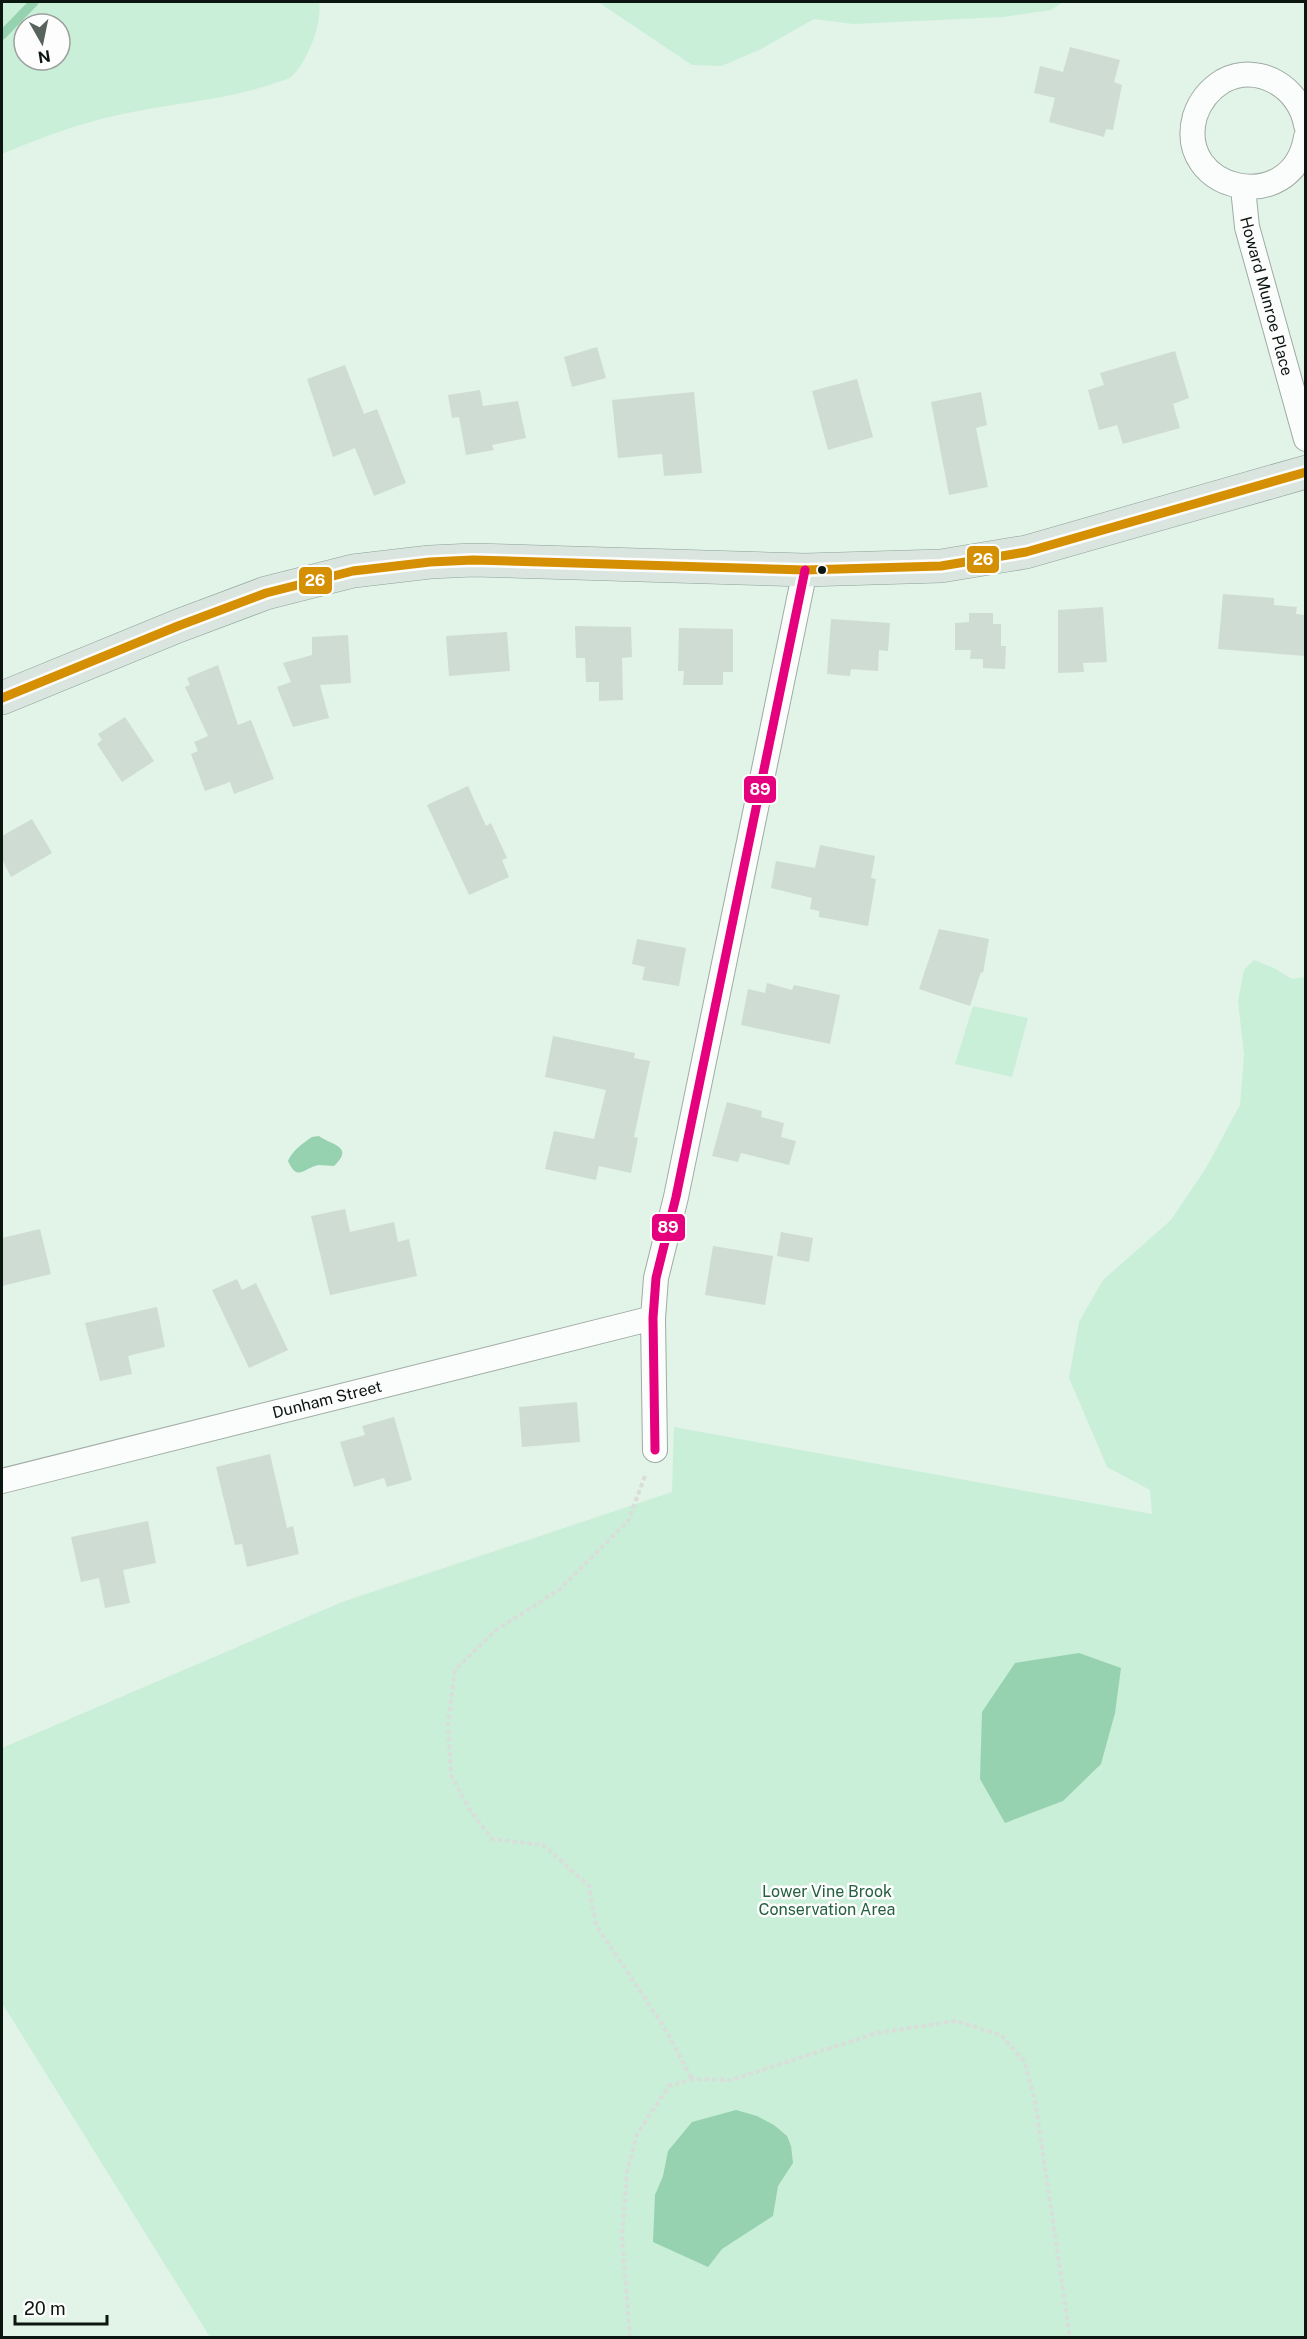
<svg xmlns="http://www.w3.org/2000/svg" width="1307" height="2339" font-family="'Public Sans',sans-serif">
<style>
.green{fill:#c9efd8;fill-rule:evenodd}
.water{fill:#96d2af}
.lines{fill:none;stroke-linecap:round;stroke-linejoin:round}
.stream{stroke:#96d2af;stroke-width:9}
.building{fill:#cfdcd4}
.minor-casing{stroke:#9eaba3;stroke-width:26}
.primary-casing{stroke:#8ba296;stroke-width:34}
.path{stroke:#d9deda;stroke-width:4;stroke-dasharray:4.5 3;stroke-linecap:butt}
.minor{stroke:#fbfdfc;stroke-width:24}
.primary{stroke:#dae5e0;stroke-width:33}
.bus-1-casing{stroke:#fdfdfd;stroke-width:14}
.bus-2-casing{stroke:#fdfdfd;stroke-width:14}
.bus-1{stroke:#d49002;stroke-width:9}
.bus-2{stroke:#e5007d;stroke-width:9}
.bus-dot{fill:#0c1610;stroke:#fdfdfd;stroke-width:2}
.labels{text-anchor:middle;stroke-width:5;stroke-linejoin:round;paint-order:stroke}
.street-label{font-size:16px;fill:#0c1610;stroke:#fdfdfd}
.park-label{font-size:16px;fill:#245f40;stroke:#fdfdfd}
.line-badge{stroke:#fdfdfd;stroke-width:2}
.badge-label{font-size:16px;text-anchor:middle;font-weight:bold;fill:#fff}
</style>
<rect width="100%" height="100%" fill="#e2f3e8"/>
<!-- green -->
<path class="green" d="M 2,2 L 319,2 C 323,21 307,63 292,76 C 288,80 280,81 275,83 C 224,101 170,103 118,115 C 77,124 40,138 2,154 ZM 24,24 L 60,24 L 60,60 L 24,60 Z
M 598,2 L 1063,2 L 1051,10 L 1003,17 L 853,24 L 814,19 L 761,49 L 722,66 L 692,65 Z
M 1254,960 L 1274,968 L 1292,979 L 1305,977 L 1305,2337 L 210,2337 L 2,2003 L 2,1748 L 342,1602 L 672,1492 L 674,1427 L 1152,1514 L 1150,1490 L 1107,1467 L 1069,1378 L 1079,1322 L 1103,1280 L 1171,1220 L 1206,1168 L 1240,1105 L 1244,1055 L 1238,1001 L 1244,970 Z
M 973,1006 L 1028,1018 L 1012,1077 L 955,1064 Z"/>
<!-- water -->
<path class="water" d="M 319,1136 C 331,1145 355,1146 334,1166 C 330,1166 324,1165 319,1165 C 304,1167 298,1183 288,1161 C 292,1151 303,1143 312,1137 Z
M 1079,1653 L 1121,1668 L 1115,1713 L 1101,1764 L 1063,1801 L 1005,1823 L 980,1779 L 982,1712 L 1015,1663 Z
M 736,2110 L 757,2116 L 774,2125 L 787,2136 L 791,2146 L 793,2163 L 778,2186 L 773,2216 L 722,2249 L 708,2267 L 653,2242 L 655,2195 L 663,2176 L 668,2151 L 692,2122 Z"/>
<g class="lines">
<!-- stream -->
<path class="stream" d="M 2,35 L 34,2"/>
</g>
<!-- building -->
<path class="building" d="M 1070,47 L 1120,60 L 1114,82 L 1122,85 L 1113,130 L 1106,129 L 1104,137 L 1049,122 L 1055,98 L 1034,93 L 1040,66 L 1063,72 Z
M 597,347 L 606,378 L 572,387 L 564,357 Z
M 1175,351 L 1189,398 L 1173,404 L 1180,428 L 1123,444 L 1117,425 L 1099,430 L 1088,390 L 1104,385 L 1100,373 Z
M 345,365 L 364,414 L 377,409 L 406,483 L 374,496 L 355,448 L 333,457 L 307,379 Z
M 857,379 L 873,437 L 828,450 L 812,391 Z
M 480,390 L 483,406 L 518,401 L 526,438 L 492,445 L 494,450 L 466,455 L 459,417 L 452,418 L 448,395 Z
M 694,392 L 702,473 L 664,476 L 662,454 L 618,458 L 612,400 Z
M 981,392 L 987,425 L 976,428 L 988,487 L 949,495 L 931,402 Z
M 1223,594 L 1274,598 L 1274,605 L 1297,607 L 1296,614 L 1305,615 L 1305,656 L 1218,649 Z
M 1103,607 L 1107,662 L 1083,663 L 1084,672 L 1058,673 L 1058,610 Z
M 969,613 L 993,613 L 993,624 L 1001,624 L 1001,646 L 1006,646 L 1005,669 L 983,668 L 983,659 L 970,659 L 971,650 L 955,650 L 955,623 L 969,622 Z
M 831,619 L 890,623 L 888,651 L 879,650 L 878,671 L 851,669 L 850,676 L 827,674 Z
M 575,626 L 631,627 L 632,657 L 622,658 L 623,700 L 599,701 L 599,682 L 586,682 L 585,658 L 576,658 Z
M 679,628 L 733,629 L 733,672 L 723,672 L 723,685 L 683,685 L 684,671 L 678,671 Z
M 507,632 L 510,671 L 449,676 L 446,636 Z
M 348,635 L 351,683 L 320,685 L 329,718 L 293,727 L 277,687 L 291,682 L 283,663 L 312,655 L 312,637 Z
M 218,665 L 238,725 L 251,720 L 274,779 L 234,794 L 230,782 L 205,791 L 191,754 L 198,751 L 194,742 L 208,736 L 185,687 L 190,685 L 187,678 Z
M 125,717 L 154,761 L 122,782 L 97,744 L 102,740 L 98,734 Z
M 468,786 L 486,826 L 491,823 L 507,858 L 502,860 L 509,877 L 469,895 L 427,805 Z
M 32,819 L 52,853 L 11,877 L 2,859 L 2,836 Z
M 820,845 L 875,856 L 871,878 L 876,879 L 868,926 L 819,917 L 819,911 L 810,909 L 812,898 L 771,888 L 776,861 L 815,868 Z
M 939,929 L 989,939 L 983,973 L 981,972 L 970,1006 L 919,989 Z
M 637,939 L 686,948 L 679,986 L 642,980 L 645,967 L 632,964 Z
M 767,983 L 792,990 L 794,985 L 840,995 L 830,1044 L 741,1025 L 748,989 L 765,993 Z
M 553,1036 L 635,1053 L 634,1058 L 650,1061 L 634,1137 L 638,1138 L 631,1173 L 599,1166 L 596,1180 L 545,1169 L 554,1131 L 594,1139 L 606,1090 L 545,1077 Z
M 727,1102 L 762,1111 L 761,1117 L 784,1123 L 781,1137 L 796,1141 L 789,1165 L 741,1153 L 738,1162 L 712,1156 Z
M 345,1209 L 350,1232 L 394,1222 L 398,1242 L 409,1239 L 417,1276 L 330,1295 L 311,1216 Z
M 40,1229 L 51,1274 L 2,1286 L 2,1238 Z
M 781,1232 L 813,1238 L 809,1262 L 777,1256 Z
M 713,1246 L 773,1256 L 765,1305 L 705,1295 Z
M 237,1279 L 242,1290 L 256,1283 L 288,1350 L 249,1368 L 212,1290 Z
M 157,1307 L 165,1347 L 128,1356 L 132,1374 L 100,1381 L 85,1323 Z
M 577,1402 L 580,1442 L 522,1447 L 519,1407 Z
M 394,1417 L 412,1480 L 387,1487 L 384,1478 L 354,1487 L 340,1442 L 365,1435 L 362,1426 Z
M 270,1454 L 287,1528 L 293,1526 L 299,1554 L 247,1567 L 242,1544 L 235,1545 L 216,1467 Z
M 148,1521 L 156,1563 L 123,1570 L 130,1603 L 105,1608 L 99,1578 L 81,1582 L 71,1537 Z"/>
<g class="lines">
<defs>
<path id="minor" d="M 1306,125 C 1300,88 1259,62 1223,81 C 1210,89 1200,101 1195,116 C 1174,192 1293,218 1306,137
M 1243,188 L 1247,227 L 1306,439
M 655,1450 L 653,1318 L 656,1278 L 676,1197 L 805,570
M 2,1481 L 653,1318"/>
<path id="primary" d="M 2,698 L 178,626 L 266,593 L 353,571 L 430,562 L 473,560 L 805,570 L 941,566 L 1026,552 L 1306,472"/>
</defs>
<!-- minor casing -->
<use href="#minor" class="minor-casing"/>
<!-- primary casing -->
<use href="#primary" class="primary-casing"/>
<!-- path -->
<path class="path" d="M 645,1476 L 628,1521 L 560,1589 L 496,1630 L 455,1670 L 448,1724 L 451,1775 L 470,1810 L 492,1839 L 543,1845 L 589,1886 L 596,1925 L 664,2027 L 692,2079
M 630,2338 L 622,2236 L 627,2172 L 637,2134 L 669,2086 L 692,2079 L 731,2080 L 877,2033 L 956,2021 L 1001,2035 L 1024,2061 L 1035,2100 L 1070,2338"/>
<!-- minor -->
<use href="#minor" class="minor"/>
<!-- primary -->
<use href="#primary" class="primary"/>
<defs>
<path id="bus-1" d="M 2,698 L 178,626 L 266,593 L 353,571 L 430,562 L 473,560 L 805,570 L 941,566 L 1026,552 L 1306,472"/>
<path id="bus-2" d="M 655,1450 L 653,1318 L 656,1278 L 676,1197 L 805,570"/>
</defs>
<!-- bus-1 casing -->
<use href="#bus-1" class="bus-1-casing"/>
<!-- bus-2 casing -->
<use href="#bus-2" class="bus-2-casing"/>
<!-- bus-1 -->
<use href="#bus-1" class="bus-1"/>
<!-- bus-2 -->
<use href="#bus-2" class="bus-2"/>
</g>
<!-- markers -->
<circle class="bus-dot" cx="822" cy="570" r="5"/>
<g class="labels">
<!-- street labels -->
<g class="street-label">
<text transform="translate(1267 296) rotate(75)" y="6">Howard Munroe Place</text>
<text transform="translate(327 1399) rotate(-14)" y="6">Dunham Street</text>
</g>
<!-- park labels -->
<g class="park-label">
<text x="827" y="1897">Lower Vine Brook<tspan x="827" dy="18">Conservation Area</tspan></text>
</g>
</g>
<g class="line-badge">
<rect x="966" y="545" width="34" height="29" rx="6" fill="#d49002"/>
<rect x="298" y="566" width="35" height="29" rx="6" fill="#d49002"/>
<rect x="743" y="775" width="34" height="29" rx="6" fill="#e5007d"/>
<rect x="651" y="1213" width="35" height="29" rx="6" fill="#e5007d"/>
</g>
<g class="badge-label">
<text x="983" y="565">26</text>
<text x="315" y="586">26</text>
<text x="760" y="795">89</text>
<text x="668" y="1233">89</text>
</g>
<!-- border -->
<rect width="1307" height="2339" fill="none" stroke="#0c1610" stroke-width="6"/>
<!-- north arrow -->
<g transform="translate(42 42) rotate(171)"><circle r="28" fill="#fdfdfd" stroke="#9da19e" stroke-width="1.5"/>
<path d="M0-4.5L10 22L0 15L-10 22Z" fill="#57635c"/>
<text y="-9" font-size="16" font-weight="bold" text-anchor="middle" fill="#0c1610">N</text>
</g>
<!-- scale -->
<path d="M15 2315v9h92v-9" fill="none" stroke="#0c1610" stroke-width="3"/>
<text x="24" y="2315" font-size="18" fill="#0c1610" stroke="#fdfdfd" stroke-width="4.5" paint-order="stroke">20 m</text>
</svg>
